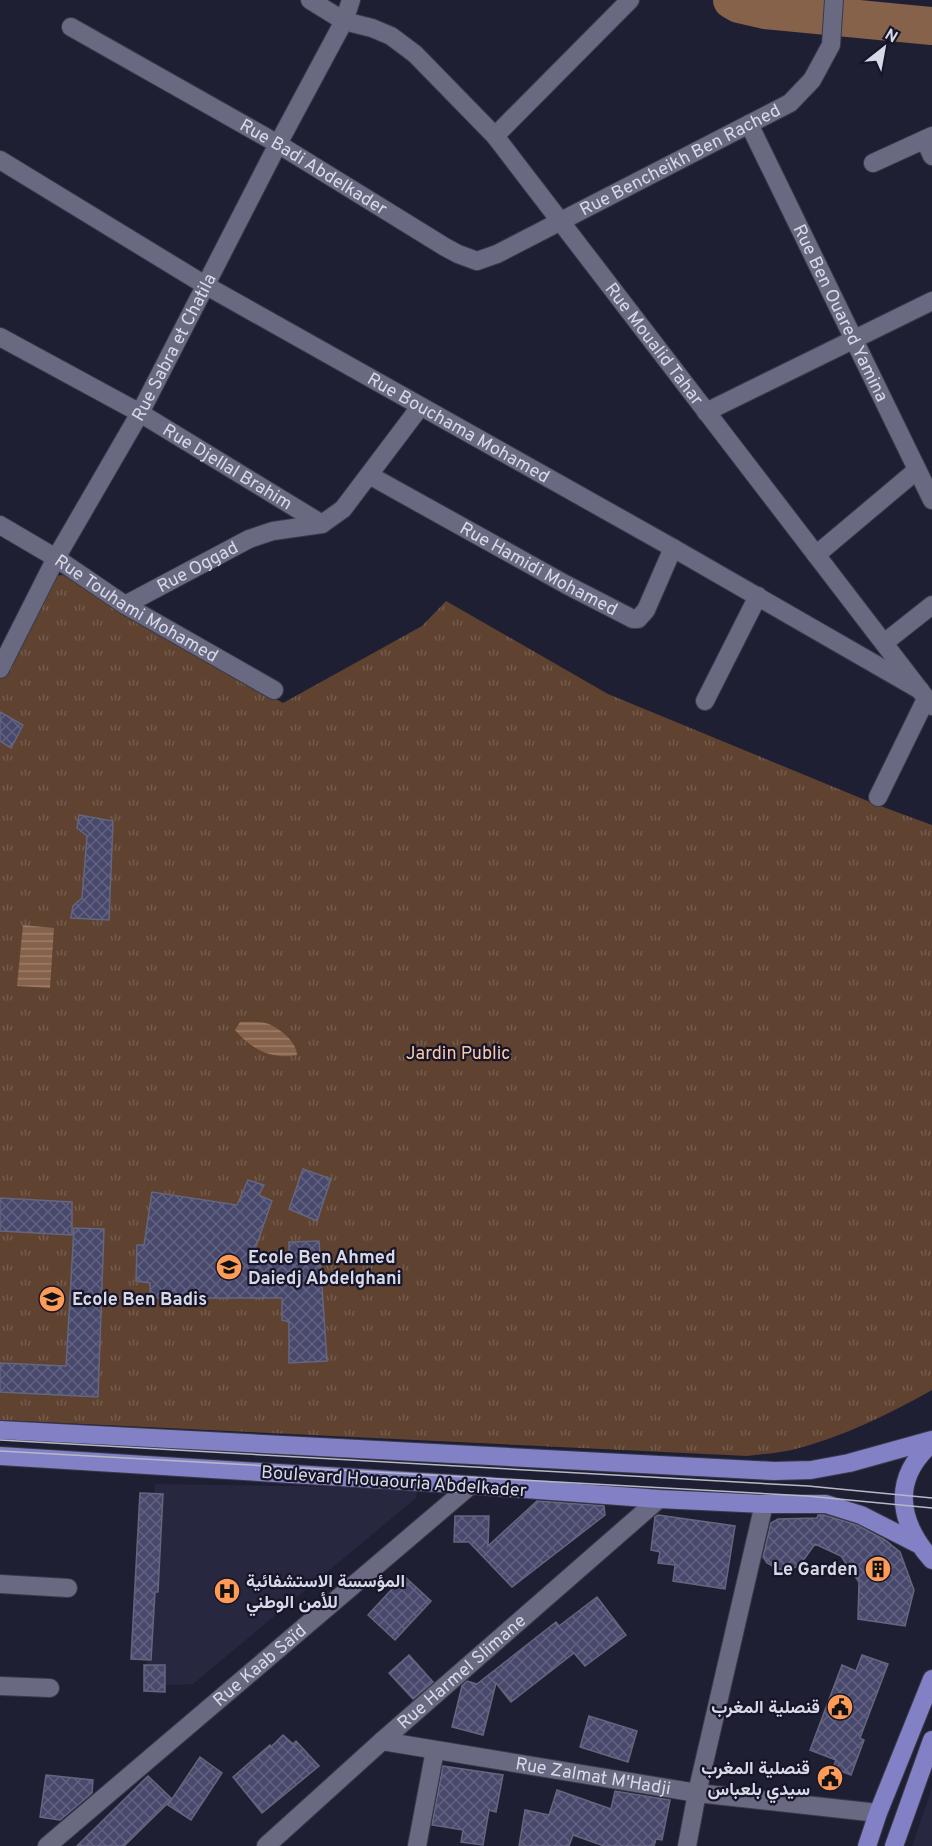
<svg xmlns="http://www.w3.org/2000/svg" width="932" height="1846" font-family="Overpass,Vazirmatn,sans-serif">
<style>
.built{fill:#282740}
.grass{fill:url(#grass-tufts)}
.water{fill:url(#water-rules)}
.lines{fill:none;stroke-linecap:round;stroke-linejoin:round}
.river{stroke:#87624a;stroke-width:38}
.building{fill:url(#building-cross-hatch);stroke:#65667e;stroke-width:1.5}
.minor-casing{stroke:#3b3a4b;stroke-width:20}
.major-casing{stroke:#3b3a4b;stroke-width:20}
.minor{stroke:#696982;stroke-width:18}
.major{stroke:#8381c6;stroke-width:18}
.tram{stroke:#b7b8c7;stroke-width:1.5}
.labels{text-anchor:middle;stroke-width:4.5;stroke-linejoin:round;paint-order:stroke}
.street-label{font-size:18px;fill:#d8d9e7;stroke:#161529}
.park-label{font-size:18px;fill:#fbc9a9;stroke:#161529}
.poi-label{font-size:18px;font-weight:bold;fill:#d8d9e7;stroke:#161529;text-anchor:start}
</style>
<defs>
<pattern id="grass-tufts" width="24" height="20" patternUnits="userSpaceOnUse" patternTransform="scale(1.5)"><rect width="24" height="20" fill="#5f4230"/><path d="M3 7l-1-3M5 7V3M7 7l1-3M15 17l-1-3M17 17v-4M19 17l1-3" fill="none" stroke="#755d4e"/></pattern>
<pattern id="water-rules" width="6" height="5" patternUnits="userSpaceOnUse" patternTransform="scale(1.5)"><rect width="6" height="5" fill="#87624a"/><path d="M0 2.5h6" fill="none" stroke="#9d7f6d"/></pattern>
<pattern id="building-cross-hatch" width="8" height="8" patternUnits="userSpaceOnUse" patternTransform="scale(1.5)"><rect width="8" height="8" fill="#48486c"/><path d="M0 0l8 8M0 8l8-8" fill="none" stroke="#626281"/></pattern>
</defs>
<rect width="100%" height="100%" fill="#1f1f33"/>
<!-- built -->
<path class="built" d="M 155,1484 L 408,1488 L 417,1491 L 416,1498 L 193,1684 L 146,1686 Z
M 932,1788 L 932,1846 L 912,1846 Z"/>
<!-- grass -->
<path class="grass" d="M 63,575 L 283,703 L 422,626 L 446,601 L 608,694 L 875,804 L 932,825 L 932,1390 C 888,1415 842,1437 792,1450 C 778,1453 762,1454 747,1456 L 0,1420 L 0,670 L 52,576 Z"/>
<!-- water -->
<path class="water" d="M 23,925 L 54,928 L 50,988 L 17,986 Z
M 240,1022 C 249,1022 260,1021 269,1024 C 280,1029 297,1042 297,1055 C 271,1060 251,1049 235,1030 Z"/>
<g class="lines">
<!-- river -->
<path class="river" d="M 732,0 L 739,4 L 765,10 L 932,26"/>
</g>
<!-- building -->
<path class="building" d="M 0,712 L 23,725 L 11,748 L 0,741 Z
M 79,815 L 113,821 L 109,920 L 71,918 L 73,906 L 82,898 L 87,836 L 77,828 Z
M 303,1169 L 331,1179 L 317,1221 L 289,1209 Z
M 248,1180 L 264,1185 L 259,1195 L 272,1201 L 250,1263 L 289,1262 L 289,1242 L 319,1241 L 327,1361 L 289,1363 L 289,1322 L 282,1320 L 282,1298 L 150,1298 L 150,1283 L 136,1281 L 137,1245 L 144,1245 L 152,1192 L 237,1205 Z
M 0,1198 L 72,1202 L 72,1235 L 0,1231 Z
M 74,1228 L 104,1229 L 98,1397 L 0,1392 L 0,1363 L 66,1366 Z
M 140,1493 L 163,1494 L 158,1592 L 155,1592 L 151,1660 L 131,1659 Z
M 537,1501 L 604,1506 L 605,1515 L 512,1587 L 469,1542 L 454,1542 L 455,1516 L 489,1516 L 488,1546 Z
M 658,1515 L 735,1526 L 725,1589 L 673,1581 L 675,1565 L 658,1563 L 660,1552 L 651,1550 L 655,1517 Z
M 818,1515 L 824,1515 L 857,1525 L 885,1540 L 900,1552 L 914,1590 L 905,1626 L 858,1619 L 859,1582 L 841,1556 L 815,1544 L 799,1566 L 787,1570 L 778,1569 L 767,1563 L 763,1557 L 771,1523 L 778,1519 L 817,1518 Z
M 404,1576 L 431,1601 L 395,1640 L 368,1615 Z
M 597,1597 L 626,1635 L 585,1666 L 574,1653 L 511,1702 L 496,1683 L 483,1735 L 452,1727 L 462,1686 L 467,1681 L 477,1684 L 556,1622 L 559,1626 Z
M 409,1655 L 433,1682 L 413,1699 L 389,1673 Z
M 862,1655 L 888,1664 L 860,1738 L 864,1740 L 851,1775 L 833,1768 L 836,1760 L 810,1750 L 842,1665 L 856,1671 Z
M 144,1665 L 165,1665 L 165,1692 L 144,1691 Z
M 589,1716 L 637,1731 L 628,1762 L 580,1747 Z
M 283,1735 L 293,1744 L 296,1741 L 319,1766 L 262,1813 L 233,1777 L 270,1745 L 271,1747 Z
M 200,1757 L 222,1773 L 191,1820 L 168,1805 Z
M 443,1766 L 503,1775 L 496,1812 L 489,1810 L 483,1845 L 461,1842 L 463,1830 L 432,1825 Z
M 46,1775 L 93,1780 L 92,1793 L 60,1820 L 40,1817 Z
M 148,1776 L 172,1799 L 124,1846 L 77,1846 Z
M 557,1790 L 611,1809 L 615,1791 L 670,1800 L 662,1840 L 656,1839 L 654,1846 L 604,1846 L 573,1835 L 569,1846 L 519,1846 L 525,1810 L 549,1815 Z"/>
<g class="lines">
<defs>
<g id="minor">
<path id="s1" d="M 310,0 L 344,21 L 372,28 L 391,36 L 415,54 L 495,136 L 932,706"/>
<path id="s2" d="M 71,27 L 278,144 L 445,247 L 458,254 L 477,261 L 497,254 L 790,103 L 812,80 L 831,45 L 834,0"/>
<path id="s3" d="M 749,124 L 932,500"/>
<path d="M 495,136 L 630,0"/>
<path d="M 925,140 L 932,156"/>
<path id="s4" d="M 0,160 L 205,285 L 673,548 L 920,690"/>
<path d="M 873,163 L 932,136"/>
<path id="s5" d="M 0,337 L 140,413 L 322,524 L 343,509 L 420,407"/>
<path d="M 706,412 L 932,301"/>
<path id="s6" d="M 369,475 L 565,584 L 633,619 L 638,619 L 646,610 L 673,548"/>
<path id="s7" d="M 0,525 L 56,558 L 125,605 L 274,690"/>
<path d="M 816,555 L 917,470"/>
<path id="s8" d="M 125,605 L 249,539 L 273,531 L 322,524"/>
<path d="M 884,643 L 932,605"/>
<path id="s9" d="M 0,669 L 56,558 L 140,413 L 278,144 L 344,21 L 351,0"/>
<path d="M 705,701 L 758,596"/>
<path d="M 878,797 L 926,699"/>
<path d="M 0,1584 L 68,1588"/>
<path d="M 0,1686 L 50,1688"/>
<path id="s10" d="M 382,1741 L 697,1793 L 878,1813"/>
<path id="s11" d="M 47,1846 L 471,1485"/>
<path id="s12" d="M 266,1846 L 382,1741 L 659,1499"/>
<path d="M 417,1846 L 435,1750"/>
<path d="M 687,1846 L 697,1793 L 764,1504"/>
</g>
<path id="major" d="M 0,1430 L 774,1471 L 811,1470 L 849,1463 L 932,1440
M 932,1443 C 891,1479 898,1522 932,1560
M 0,1456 L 471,1485 L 659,1499 L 764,1504 L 826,1504 L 861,1515 L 918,1544
M 867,1846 L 878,1813 L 932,1679
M 894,1846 L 932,1740"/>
</defs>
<!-- minor casing -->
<use href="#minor" class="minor-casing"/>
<!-- major casing -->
<use href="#major" class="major-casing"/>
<!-- minor -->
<use href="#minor" class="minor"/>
<!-- major -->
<use href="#major" class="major"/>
<!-- tram -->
<path class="tram" d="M 0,1440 L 808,1486 L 932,1498
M 0,1451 L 807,1496 L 932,1508"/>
</g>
<!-- icons -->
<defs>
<symbol id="school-disc" viewBox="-11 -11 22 22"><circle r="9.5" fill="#fe9c57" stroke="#161529"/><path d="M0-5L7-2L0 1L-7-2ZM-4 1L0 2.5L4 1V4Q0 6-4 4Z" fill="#111"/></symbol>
<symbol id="building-disc" viewBox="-11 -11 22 22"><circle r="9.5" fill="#fe9c57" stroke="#161529"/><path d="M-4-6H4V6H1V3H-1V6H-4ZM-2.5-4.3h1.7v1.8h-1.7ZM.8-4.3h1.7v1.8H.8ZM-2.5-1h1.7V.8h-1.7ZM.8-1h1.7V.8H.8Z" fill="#111"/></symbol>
<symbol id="hospital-disc" viewBox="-11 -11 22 22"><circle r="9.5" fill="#fe9c57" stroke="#161529"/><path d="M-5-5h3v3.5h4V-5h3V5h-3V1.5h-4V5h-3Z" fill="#111"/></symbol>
<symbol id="civic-disc" viewBox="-11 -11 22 22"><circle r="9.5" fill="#fe9c57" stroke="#161529"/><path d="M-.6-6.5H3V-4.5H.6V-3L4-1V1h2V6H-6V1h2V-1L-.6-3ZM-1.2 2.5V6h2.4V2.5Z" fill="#111"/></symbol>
</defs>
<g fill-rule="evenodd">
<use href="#school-disc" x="214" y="1252" width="30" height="30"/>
<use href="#school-disc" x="37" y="1284" width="30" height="30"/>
<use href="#building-disc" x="863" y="1554" width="30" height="30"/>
<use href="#hospital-disc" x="212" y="1576" width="30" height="30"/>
<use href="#civic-disc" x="825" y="1692" width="30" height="30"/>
<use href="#civic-disc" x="815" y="1763" width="30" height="30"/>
</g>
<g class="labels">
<!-- street labels -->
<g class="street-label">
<text dy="6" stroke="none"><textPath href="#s2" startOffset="696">Rue Bencheikh Ben Rached</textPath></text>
<text dy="6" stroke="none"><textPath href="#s2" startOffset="280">Rue Badi Abdelkader</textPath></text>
<text dy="6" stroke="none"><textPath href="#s3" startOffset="210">Rue Ben Ouared Yamina</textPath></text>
<text dy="6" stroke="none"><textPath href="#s1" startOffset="496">Rue Moualid Tahar</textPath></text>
<text dy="6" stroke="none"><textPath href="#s9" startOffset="366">Rue Sabra et Chatila</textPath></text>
<text dy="6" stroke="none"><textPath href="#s4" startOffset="531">Rue Bouchama Mohamed</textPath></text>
<text dy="6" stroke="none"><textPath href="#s5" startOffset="262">Rue Djellal Brahim</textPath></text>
<text dy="6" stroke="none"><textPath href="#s8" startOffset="82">Rue Oggad</textPath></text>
<text dy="6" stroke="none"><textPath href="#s6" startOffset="194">Rue Hamidi Mohamed</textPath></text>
<text dy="6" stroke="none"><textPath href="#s7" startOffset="160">Rue Touhami Mohamed</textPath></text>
<text transform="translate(394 1481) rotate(4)" y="6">Boulevard Houaouria Abdelkader</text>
<text dy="6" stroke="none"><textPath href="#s11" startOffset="279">Rue Kaab Saïd</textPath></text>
<text dy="6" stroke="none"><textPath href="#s12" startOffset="262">Rue Harmel Slimane</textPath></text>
<text dy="6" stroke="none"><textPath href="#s10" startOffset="214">Rue Zalmat M'Hadji</textPath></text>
</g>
<!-- park labels -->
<g class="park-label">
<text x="458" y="1059">Jardin Public</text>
</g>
<!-- poi labels -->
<g class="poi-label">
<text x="248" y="1263">Ecole Ben Ahmed<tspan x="248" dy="21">Daiedj Abdelghani</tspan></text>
<text x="72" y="1305">Ecole Ben Badis</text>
<text x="858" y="1575" text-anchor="end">Le Garden</text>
<text x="246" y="1587">المؤسسة الاستشفائية<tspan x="246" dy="21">للأمن الوطني</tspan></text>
<text x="820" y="1713" text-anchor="end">قنصلية المغرب</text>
<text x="810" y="1774" text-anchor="end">قنصلية المغرب<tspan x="810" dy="21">سيدي بلعباس</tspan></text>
</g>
</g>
<!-- north arrow -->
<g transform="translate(884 48) rotate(31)" stroke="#161529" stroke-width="4.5" paint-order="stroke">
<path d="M0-4.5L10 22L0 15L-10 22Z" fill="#d8d9e7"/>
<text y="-9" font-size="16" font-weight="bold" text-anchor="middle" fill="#d8d9e7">N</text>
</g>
</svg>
